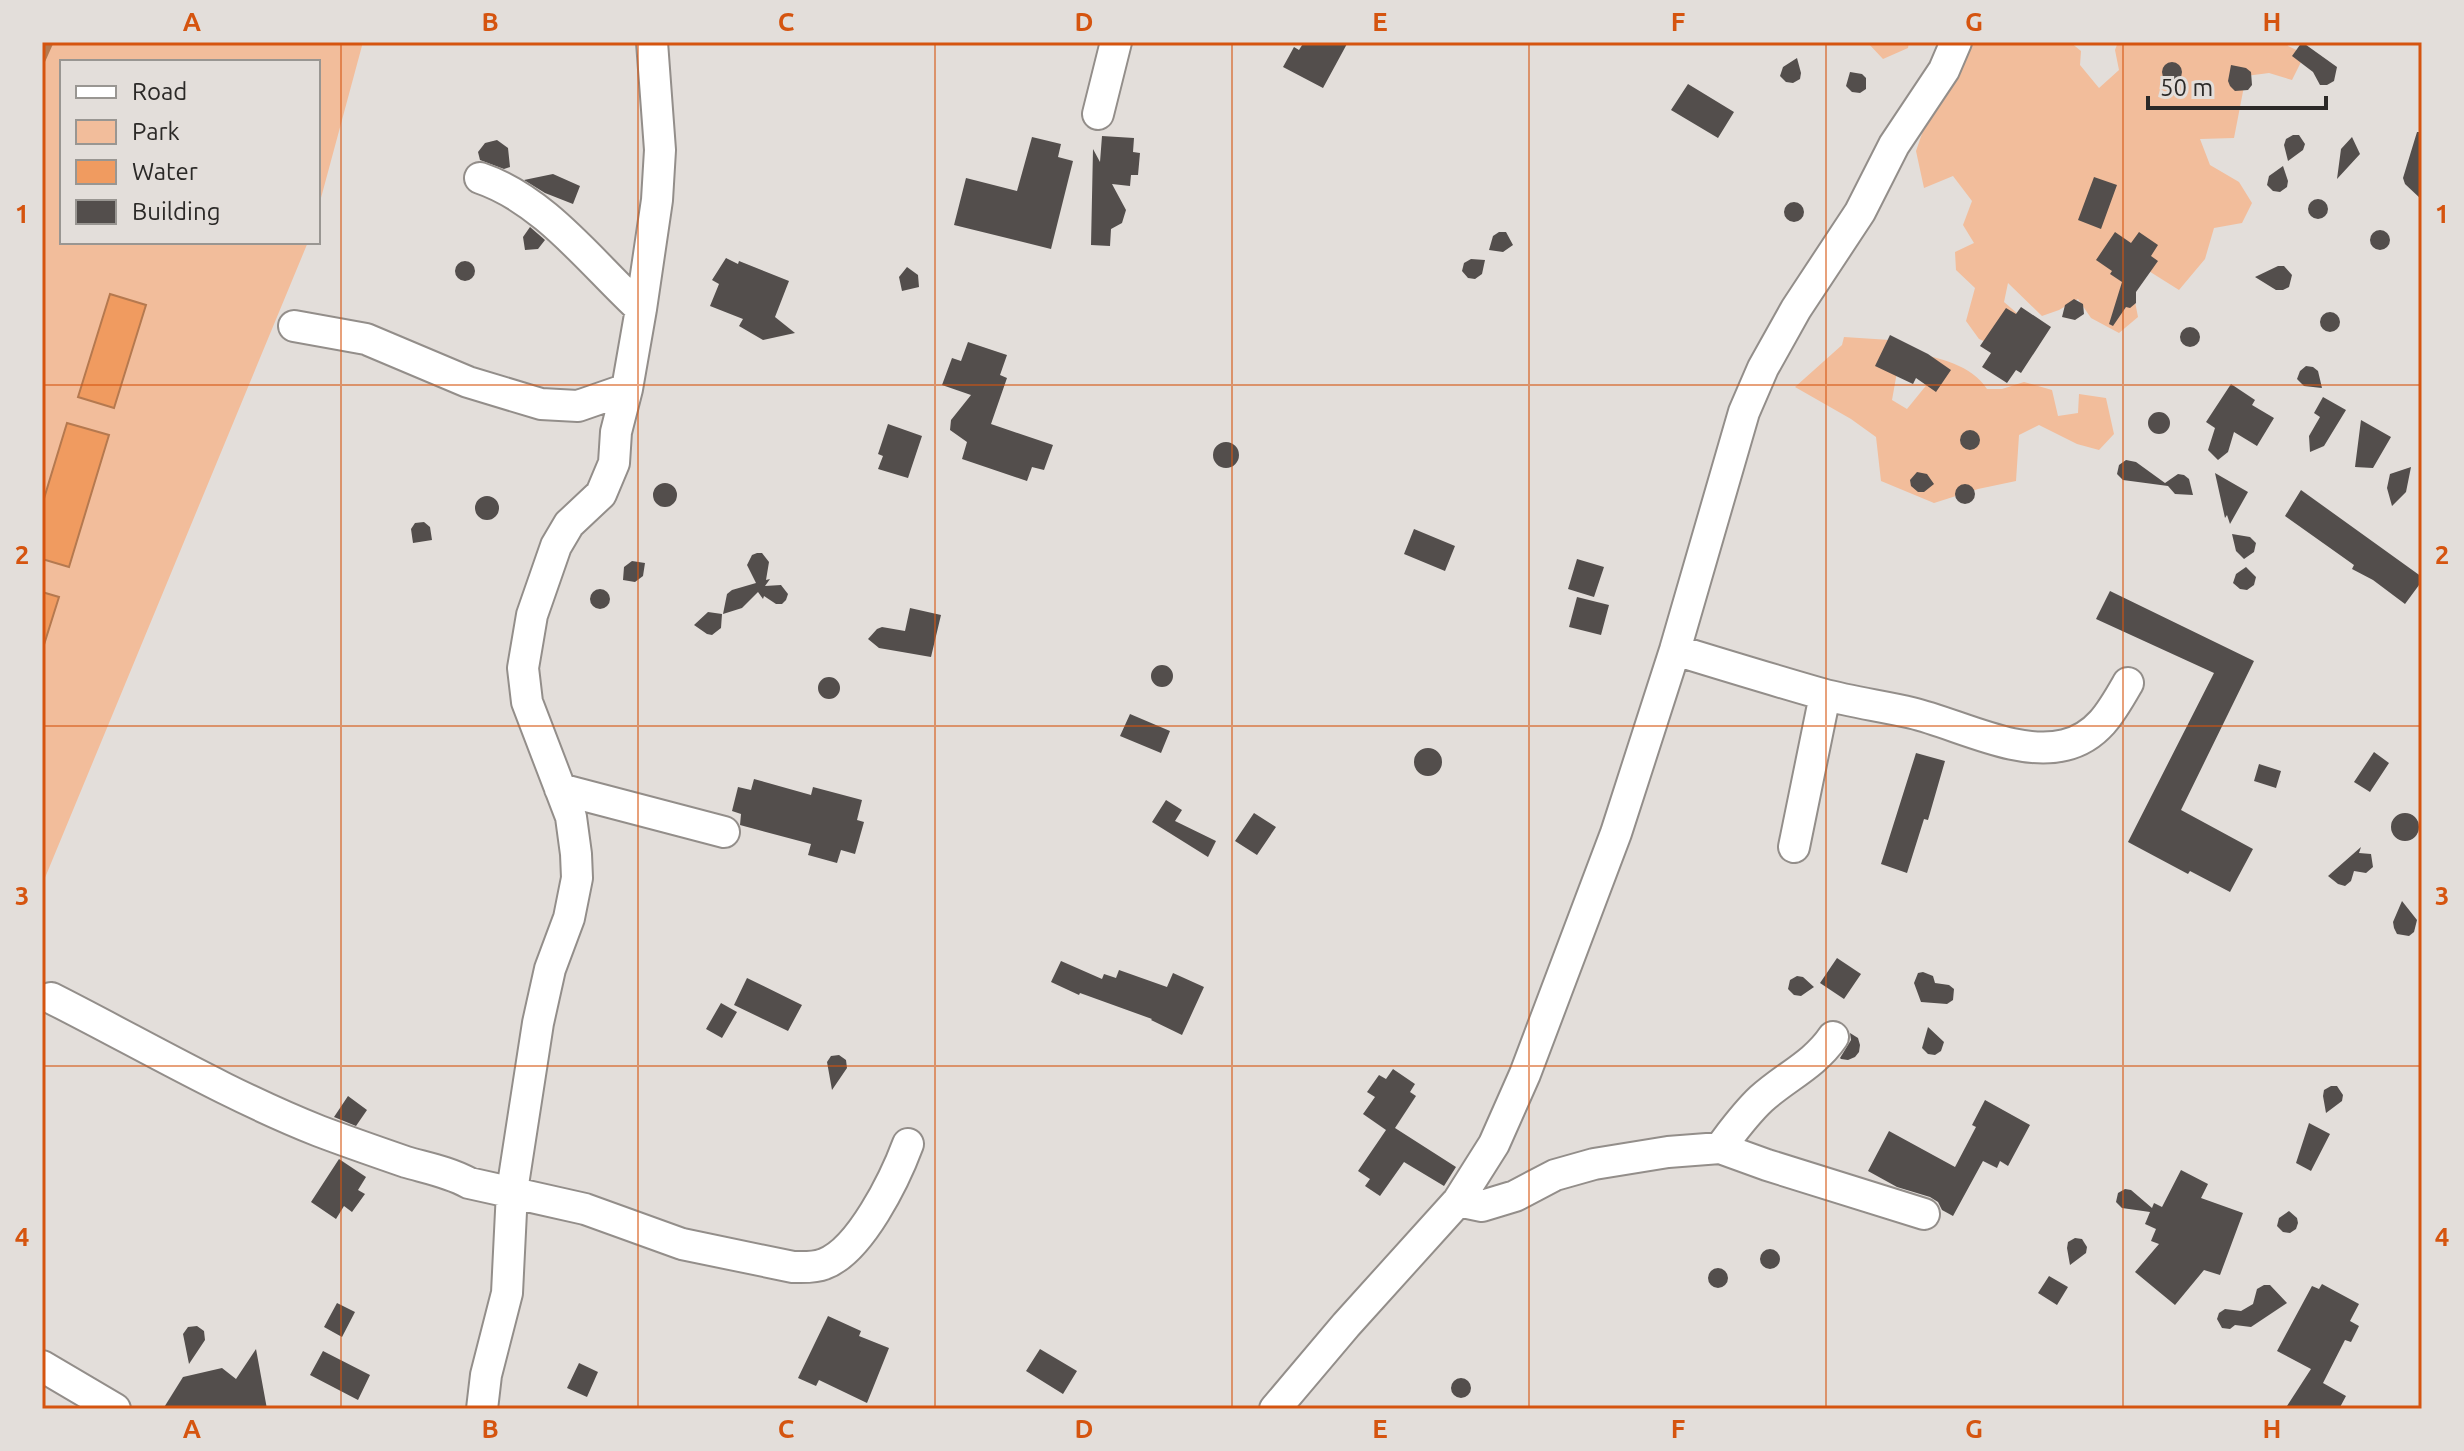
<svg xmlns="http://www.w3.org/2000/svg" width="2464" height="1451" font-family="Ubuntu,sans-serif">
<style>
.green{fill:#f2bd9b}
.water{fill:#f09b60;stroke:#b5794f;stroke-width:2}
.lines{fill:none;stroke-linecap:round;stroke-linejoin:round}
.stream{stroke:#b5794f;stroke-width:7}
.building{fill:#534e4c}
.minor-casing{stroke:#938e8a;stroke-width:34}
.minor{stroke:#fff;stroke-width:30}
.grid{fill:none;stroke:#d5540f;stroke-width:2;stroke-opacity:0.55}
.neatline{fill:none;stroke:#d5540f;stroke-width:3}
.grid-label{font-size:26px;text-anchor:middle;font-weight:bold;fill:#d5540f}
</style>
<rect width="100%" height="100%" fill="#e3deda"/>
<!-- green -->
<path class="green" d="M 42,42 L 363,42 L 318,209 L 318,62 L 62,62 L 62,242 L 308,242 L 42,885 Z
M 1867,42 L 1909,42 L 1908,48 L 1883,59 Z
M 1976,42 L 2070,42 L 2081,51 L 2080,65 L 2099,88 L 2119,70 L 2115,50 L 2118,42 L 2286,42 L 2288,46 L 2305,54 L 2292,80 L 2269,73 L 2246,76 L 2234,138 L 2200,139 L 2210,165 L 2239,182 L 2252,203 L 2242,223 L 2214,228 L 2205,259 L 2179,290 L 2144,268 L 2132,286 L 2138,317 L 2119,333 L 2091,318 L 2078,299 L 2059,310 L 2042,316 L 2008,283 L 2004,302 L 2025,320 L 2007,351 L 1979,339 L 1966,321 L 1975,288 L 1956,270 L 1955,252 L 1974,243 L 1963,225 L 1972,201 L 1953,176 L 1924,188 L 1916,151 L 1937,90 L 1952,61 Z
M 1844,337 L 1890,340 L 1899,361 L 1892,400 L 1907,409 L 1933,377 L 1912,352 C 1939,358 1972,365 1987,389 L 2002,389 L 2024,382 L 2052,390 L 2058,416 L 2078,413 L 2079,394 L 2106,398 L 2114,434 L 2099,450 L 2077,444 L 2039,425 L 2019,435 L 2016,481 L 1978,489 L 1934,503 L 1881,481 L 1876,437 L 1851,419 L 1795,387 L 1842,345 Z"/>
<!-- water -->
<path class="water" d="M 110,294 L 146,305 L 114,408 L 78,397 Z
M 67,423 L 109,435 L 69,567 L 42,559 L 42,505 Z
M 42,592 L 59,597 L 42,651 Z"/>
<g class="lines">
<!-- stream -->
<path class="stream" d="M 42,60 L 50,42"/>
</g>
<!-- building -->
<path class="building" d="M 1304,42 L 1348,42 L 1323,88 L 1283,67 L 1294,47 L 1299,50 Z
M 2302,42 L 2337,67 L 2334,81 L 2327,85 L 2320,85 L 2313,72 L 2292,56 Z
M 1797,58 L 1801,73 L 1800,79 L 1793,83 L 1786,82 L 1780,76 L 1783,67 Z
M2162 72a10 10 0 1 1 20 0a10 10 0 1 1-20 0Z
M 2231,65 L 2246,68 L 2251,72 L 2252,85 L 2248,90 L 2235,91 L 2230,86 L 2228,81 Z
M 1850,72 L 1862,74 L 1866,78 L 1866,89 L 1860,93 L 1852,92 L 1846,86 Z
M 1688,84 L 1734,112 L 1718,138 L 1671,110 Z
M 2417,132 L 2422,132 L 2422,200 L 2405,184 L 2403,178 Z
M 2293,135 L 2299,135 L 2305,144 L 2303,150 L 2288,161 L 2284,145 L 2286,139 Z
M 1102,136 L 1134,138 L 1133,152 L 1140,153 L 1138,175 L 1131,175 L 1130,186 L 1112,184 L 1126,210 L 1122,223 L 1111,229 L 1110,246 L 1091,245 L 1093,149 L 1100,162 Z
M 1032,137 L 1061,144 L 1058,157 L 1073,161 L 1051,249 L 954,225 L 966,178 L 1017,191 Z
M 2352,137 L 2360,154 L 2337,179 L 2341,149 Z
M 497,140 L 508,148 L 510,167 L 504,169 L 480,160 L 478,152 L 485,143 Z
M 2283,166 L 2288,181 L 2287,187 L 2280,192 L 2273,191 L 2267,185 L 2269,176 Z
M 553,174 L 580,186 L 573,204 L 545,193 L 524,180 Z
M 2094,177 L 2117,185 L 2101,229 L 2078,220 Z
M2308 209a10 10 0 1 1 20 0a10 10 0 1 1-20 0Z
M1784 212a10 10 0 1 1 20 0a10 10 0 1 1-20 0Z
M 530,227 L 545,240 L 538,249 L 525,250 L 523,237 Z
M2370 240a10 10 0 1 1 20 0a10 10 0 1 1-20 0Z
M 1499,232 L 1506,232 L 1513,245 L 1503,252 L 1489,250 L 1493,236 Z
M 2115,232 L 2131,243 L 2139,232 L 2158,245 L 2151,256 L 2158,261 L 2136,292 L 2136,303 L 2130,308 L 2126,307 L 2113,326 L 2109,324 L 2122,282 L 2110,274 L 2112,271 L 2096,260 Z
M 726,258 L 738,264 L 739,261 L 789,281 L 775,317 L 795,333 L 763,340 L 739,326 L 743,319 L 710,306 L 719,284 L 712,280 Z
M 1471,259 L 1485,260 L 1482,274 L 1475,279 L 1468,278 L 1462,271 L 1464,263 Z
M455 271a10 10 0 1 1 20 0a10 10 0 1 1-20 0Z
M 2278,266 L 2284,266 L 2292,275 L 2289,287 L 2283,290 L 2276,290 L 2255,277 Z
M 907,267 L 918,275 L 919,287 L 902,291 L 899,277 Z
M 2074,299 L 2083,304 L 2084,314 L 2075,320 L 2062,317 L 2065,305 Z
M 2021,307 L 2051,327 L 2021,373 L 2016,370 L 2007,383 L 1982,367 L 1991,353 L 1980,346 L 2006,308 L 2016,314 Z
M2320 322a10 10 0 1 1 20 0a10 10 0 1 1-20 0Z
M2180 337a10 10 0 1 1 20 0a10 10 0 1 1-20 0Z
M 1890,335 L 1928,354 L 1951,370 L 1936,392 L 1916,378 L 1913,384 L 1875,366 Z
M 968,342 L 1007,355 L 1000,375 L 1007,378 L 991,424 L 1053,445 L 1044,470 L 1032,467 L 1027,481 L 962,459 L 967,442 L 950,430 L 951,420 L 971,395 L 942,385 L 952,358 L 961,361 Z
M 2306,366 L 2313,367 L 2318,371 L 2322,388 L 2304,386 L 2297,379 L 2300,371 Z
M 2231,384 L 2255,400 L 2252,405 L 2274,418 L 2257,446 L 2234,432 L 2228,452 L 2218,460 L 2208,450 L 2215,428 L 2206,422 Z
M 2323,397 L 2346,410 L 2324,446 L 2310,452 L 2309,436 L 2320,417 L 2314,413 Z
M2148 423a11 11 0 1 1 22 0a11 11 0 1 1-22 0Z
M 2361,420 L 2391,437 L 2373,468 L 2355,467 Z
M 888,424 L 922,436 L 908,478 L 878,469 L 883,456 L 878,454 Z
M1960 440a10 10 0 1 1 20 0a10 10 0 1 1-20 0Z
M1213 455a13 13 0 1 1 26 0a13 13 0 1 1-26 0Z
M 2126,460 L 2136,462 L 2165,483 L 2178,474 L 2184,475 L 2189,479 L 2193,495 L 2175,494 L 2168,486 L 2123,480 L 2117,474 L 2119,465 Z
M 2411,467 L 2406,492 L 2392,506 L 2387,488 L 2390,474 Z
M 1917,472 L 1927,474 L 1934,484 L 1924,492 L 1918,492 L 1911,486 L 1910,480 Z
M 2215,473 L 2248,492 L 2230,524 L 2227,515 L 2225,518 Z
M653 495a12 12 0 1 1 24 0a12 12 0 1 1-24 0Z
M1955 494a10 10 0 1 1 20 0a10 10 0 1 1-20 0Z
M 2301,490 L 2422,577 L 2422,581 L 2405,604 L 2373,580 L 2352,569 L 2354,565 L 2285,516 Z
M475 508a12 12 0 1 1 24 0a12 12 0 1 1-24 0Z
M 424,522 L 430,527 L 432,540 L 413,543 L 411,529 L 415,523 Z
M 1414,529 L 1455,546 L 1445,571 L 1404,554 Z
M 2232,534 L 2250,537 L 2256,543 L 2254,552 L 2244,559 L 2236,551 Z
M 757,553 L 762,553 L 769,562 L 766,580 L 770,579 L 765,586 L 781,585 L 788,594 L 786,600 L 782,604 L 776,604 L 764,596 L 763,599 L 758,592 L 742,608 L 723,614 L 727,594 L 732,590 L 756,583 L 747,565 L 752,555 Z
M 1577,559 L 1604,567 L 1594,597 L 1568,589 Z
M 632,561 L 645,563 L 643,576 L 635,582 L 623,580 L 624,567 Z
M 2246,567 L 2256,577 L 2254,585 L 2247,590 L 2240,589 L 2233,583 L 2236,574 Z
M590 599a10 10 0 1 1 20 0a10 10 0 1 1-20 0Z
M 2110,591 L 2254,661 L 2181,810 L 2253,849 L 2230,892 L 2190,871 L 2188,874 L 2128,842 L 2214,673 L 2096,619 Z
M 1577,597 L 1609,605 L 1601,635 L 1569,627 Z
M 910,608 L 941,615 L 931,657 L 879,648 L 868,639 L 877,629 L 882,627 L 905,631 Z
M 708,612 L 722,614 L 721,628 L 712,635 L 707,634 L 694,625 Z
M1151 676a11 11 0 1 1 22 0a11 11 0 1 1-22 0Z
M818 688a11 11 0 1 1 22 0a11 11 0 1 1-22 0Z
M 1130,714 L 1170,731 L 1161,753 L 1120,736 Z
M1414 762a14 14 0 1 1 28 0a14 14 0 1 1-28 0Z
M 2374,752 L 2389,763 L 2370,792 L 2354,782 Z
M 1916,753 L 1945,761 L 1928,820 L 1924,819 L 1907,873 L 1881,864 Z
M 2259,764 L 2281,771 L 2276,788 L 2254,781 Z
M 754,779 L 811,795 L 813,787 L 862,800 L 857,820 L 864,822 L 855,854 L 841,850 L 837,863 L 808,855 L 811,844 L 740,825 L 741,814 L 732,811 L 738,787 L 751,790 Z
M 1166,800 L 1182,810 L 1175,821 L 1216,841 L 1208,857 L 1152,822 Z
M 1254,813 L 1276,827 L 1257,855 L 1235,841 Z
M2391 827a14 14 0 1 1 28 0a14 14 0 1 1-28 0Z
M 2361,847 L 2359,853 L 2371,854 L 2373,867 L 2366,873 L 2354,871 L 2351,881 L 2345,886 L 2338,884 L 2328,876 Z
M 2402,901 L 2417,920 L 2414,932 L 2409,936 L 2397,934 L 2394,928 L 2393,922 Z
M 1837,958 L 1861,974 L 1844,999 L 1820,983 Z
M 1061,961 L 1102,979 L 1104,974 L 1116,978 L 1119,970 L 1167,987 L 1173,973 L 1204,987 L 1182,1035 L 1151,1020 L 1152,1019 L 1080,993 L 1079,995 L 1051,982 Z
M 1923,972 L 1933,976 L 1935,983 L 1949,985 L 1954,989 L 1953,1000 L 1947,1004 L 1921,1002 L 1914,983 L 1918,973 Z
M 1797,976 L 1803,977 L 1814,987 L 1801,996 L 1794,995 L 1788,989 L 1790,980 Z
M 747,978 L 802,1005 L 788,1031 L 734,1005 Z
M 721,1003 L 737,1012 L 722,1038 L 706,1029 Z
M 1928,1027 L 1944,1042 L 1941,1051 L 1935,1055 L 1928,1054 L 1922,1048 Z
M 1850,1033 L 1858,1038 L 1860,1045 L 1859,1052 L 1855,1057 L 1848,1060 L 1841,1059 L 1840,1058 L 1851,1040 Z
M 839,1055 L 846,1060 L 847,1068 L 832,1090 L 827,1062 L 831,1056 Z
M 1393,1069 L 1415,1084 L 1410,1092 L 1416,1096 L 1395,1128 L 1456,1167 L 1444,1186 L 1404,1162 L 1380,1196 L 1365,1186 L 1370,1179 L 1358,1171 L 1386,1130 L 1363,1114 L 1375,1097 L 1367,1092 L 1379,1075 L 1386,1079 Z
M 2331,1086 L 2337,1086 L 2343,1095 L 2342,1101 L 2326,1113 L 2323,1096 L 2324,1090 Z
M 348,1096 L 367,1110 L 356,1126 L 334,1117 Z
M 1985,1100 L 2030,1125 L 2008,1166 L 2000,1161 L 1997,1168 L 1983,1161 L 1953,1216 L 1942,1210 L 1938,1202 L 1930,1197 L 1897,1187 L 1868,1171 L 1889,1131 L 1955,1167 L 1976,1127 L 1972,1125 Z
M 2309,1123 L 2330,1134 L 2311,1171 L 2296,1163 Z
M 339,1159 L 366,1177 L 358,1190 L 365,1194 L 352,1212 L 344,1206 L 336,1219 L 311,1202 Z
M 2181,1170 L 2208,1184 L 2201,1198 L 2243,1213 L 2220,1275 L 2204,1270 L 2175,1305 L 2135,1272 L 2159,1244 L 2151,1241 L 2156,1229 L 2145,1224 L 2150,1212 L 2122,1208 L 2116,1202 L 2118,1193 L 2125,1189 L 2131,1190 L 2152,1208 L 2154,1203 L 2162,1207 Z
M 2289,1211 L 2297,1218 L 2298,1223 L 2296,1229 L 2290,1233 L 2283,1232 L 2277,1226 L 2279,1218 Z
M 2075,1238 L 2082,1239 L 2087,1247 L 2086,1253 L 2070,1265 L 2067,1248 L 2068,1242 Z
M1760 1259a10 10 0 1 1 20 0a10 10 0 1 1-20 0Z
M1708 1278a10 10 0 1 1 20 0a10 10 0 1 1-20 0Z
M 2049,1276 L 2068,1287 L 2057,1305 L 2038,1293 Z
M 2322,1284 L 2359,1304 L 2350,1321 L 2359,1326 L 2351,1342 L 2345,1340 L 2323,1383 L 2346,1396 L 2339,1409 L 2285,1409 L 2311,1369 L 2277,1351 L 2312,1286 L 2319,1289 Z
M 2264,1285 L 2270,1285 L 2287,1303 L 2251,1327 L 2235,1325 L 2230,1329 L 2222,1328 L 2217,1319 L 2219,1313 L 2225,1309 L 2241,1311 L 2253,1304 L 2257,1289 Z
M 337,1303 L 355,1312 L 342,1337 L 324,1327 Z
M 828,1316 L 861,1331 L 859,1336 L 889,1348 L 867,1403 L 819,1380 L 816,1386 L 798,1378 Z
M 197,1326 L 204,1331 L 205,1340 L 189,1364 L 183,1334 L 188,1327 Z
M 256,1349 L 267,1409 L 163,1409 L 183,1377 L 222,1368 L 236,1379 Z
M 1040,1349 L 1077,1371 L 1063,1394 L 1026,1371 Z
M 323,1351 L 370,1375 L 358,1400 L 310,1375 Z
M 579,1363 L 598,1372 L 587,1397 L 567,1388 Z
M1451 1388a10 10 0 1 1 20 0a10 10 0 1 1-20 0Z"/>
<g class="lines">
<defs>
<path id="minor" d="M 1098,114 L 1116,42
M 480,178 C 545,200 592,264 641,309
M 294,326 L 366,339 L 468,382 L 541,404 L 578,406 L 627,389
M 1675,650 C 1724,665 1773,680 1822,694 C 1851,702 1882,706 1912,713 C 1958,724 2018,757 2065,745 C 2098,737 2112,711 2128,683
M 560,789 L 724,832
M 1794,847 L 1825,695
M 51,998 C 140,1043 226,1094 319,1131 C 348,1142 377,1152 406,1162 C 427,1168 449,1172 469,1183 L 585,1209 L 682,1244 L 793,1267 C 803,1267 814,1268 824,1264 C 860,1251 895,1179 908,1144
M 1720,1148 C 1733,1131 1745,1114 1761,1099 C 1785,1077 1814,1065 1833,1037
M 1458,1201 L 1482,1206 L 1515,1196 L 1555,1175 L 1594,1164 L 1668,1152 L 1720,1148 L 1767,1165 L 1924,1214
M 42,1366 L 115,1409
M 482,1409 L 486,1375 L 507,1293 L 512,1191 L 538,1023 L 550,969 L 569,918 L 577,878 L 576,854 L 571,817 L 527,702 L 523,668 L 532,615 L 556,546 L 569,524 L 601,494 L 614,463 L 616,432 L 627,389 L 641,309 L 657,200 L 660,150 L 652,42
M 1275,1409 L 1346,1325 L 1458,1201 L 1494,1144 L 1525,1074 L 1616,833 L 1675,650 L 1744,412 L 1763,368 L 1796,309 L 1860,212 L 1894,145 L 1944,70 L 1956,42"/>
</defs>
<!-- minor casing -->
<use href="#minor" class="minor-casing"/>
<!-- minor -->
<use href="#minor" class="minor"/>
</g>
<!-- grid -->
<path class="grid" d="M 341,42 L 341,1409M 638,42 L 638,1409M 935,42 L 935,1409M 1232,42 L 1232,1409M 1529,42 L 1529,1409M 1826,42 L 1826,1409M 2123,42 L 2123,1409M 42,385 L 2422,385M 42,726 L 2422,726M 42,1066 L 2422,1066"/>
<!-- border -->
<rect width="2464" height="1451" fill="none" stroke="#e3deda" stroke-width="88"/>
<!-- legend -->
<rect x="60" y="60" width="260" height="184" fill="#e3deda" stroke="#999692" stroke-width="2"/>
<rect x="76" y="86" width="40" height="12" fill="#ffffff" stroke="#999692" stroke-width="2"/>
<text x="132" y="100" font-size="24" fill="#2b2927">Road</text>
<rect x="76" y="120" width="40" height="24" fill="#f2bd9b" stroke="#999692" stroke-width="2"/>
<text x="132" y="140" font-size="24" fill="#2b2927">Park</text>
<rect x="76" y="160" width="40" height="24" fill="#f09b60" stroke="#999692" stroke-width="2"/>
<text x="132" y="180" font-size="24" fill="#2b2927">Water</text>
<rect x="76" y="200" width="40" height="24" fill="#534e4c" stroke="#999692" stroke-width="2"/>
<text x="132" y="220" font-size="24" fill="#2b2927">Building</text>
<!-- scale -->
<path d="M2148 96v12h178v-12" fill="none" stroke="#2b2927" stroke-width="4"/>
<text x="2160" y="96" font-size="24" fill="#2b2927" stroke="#e3deda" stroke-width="6" paint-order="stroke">50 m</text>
<rect x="44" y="44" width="2376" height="1363" class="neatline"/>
<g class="grid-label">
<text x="192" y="31">A</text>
<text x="490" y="31">B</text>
<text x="786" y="31">C</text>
<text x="1084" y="31">D</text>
<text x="1380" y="31">E</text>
<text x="1678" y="31">F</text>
<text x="1974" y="31">G</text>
<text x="2272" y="31">H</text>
<text x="22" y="223">1</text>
<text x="2442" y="223">1</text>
<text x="22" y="564">2</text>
<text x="2442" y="564">2</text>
<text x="22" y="905">3</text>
<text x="2442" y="905">3</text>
<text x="22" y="1246">4</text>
<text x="2442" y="1246">4</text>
<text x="192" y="1438">A</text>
<text x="490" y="1438">B</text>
<text x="786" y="1438">C</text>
<text x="1084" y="1438">D</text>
<text x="1380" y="1438">E</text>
<text x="1678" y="1438">F</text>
<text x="1974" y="1438">G</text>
<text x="2272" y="1438">H</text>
</g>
</svg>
